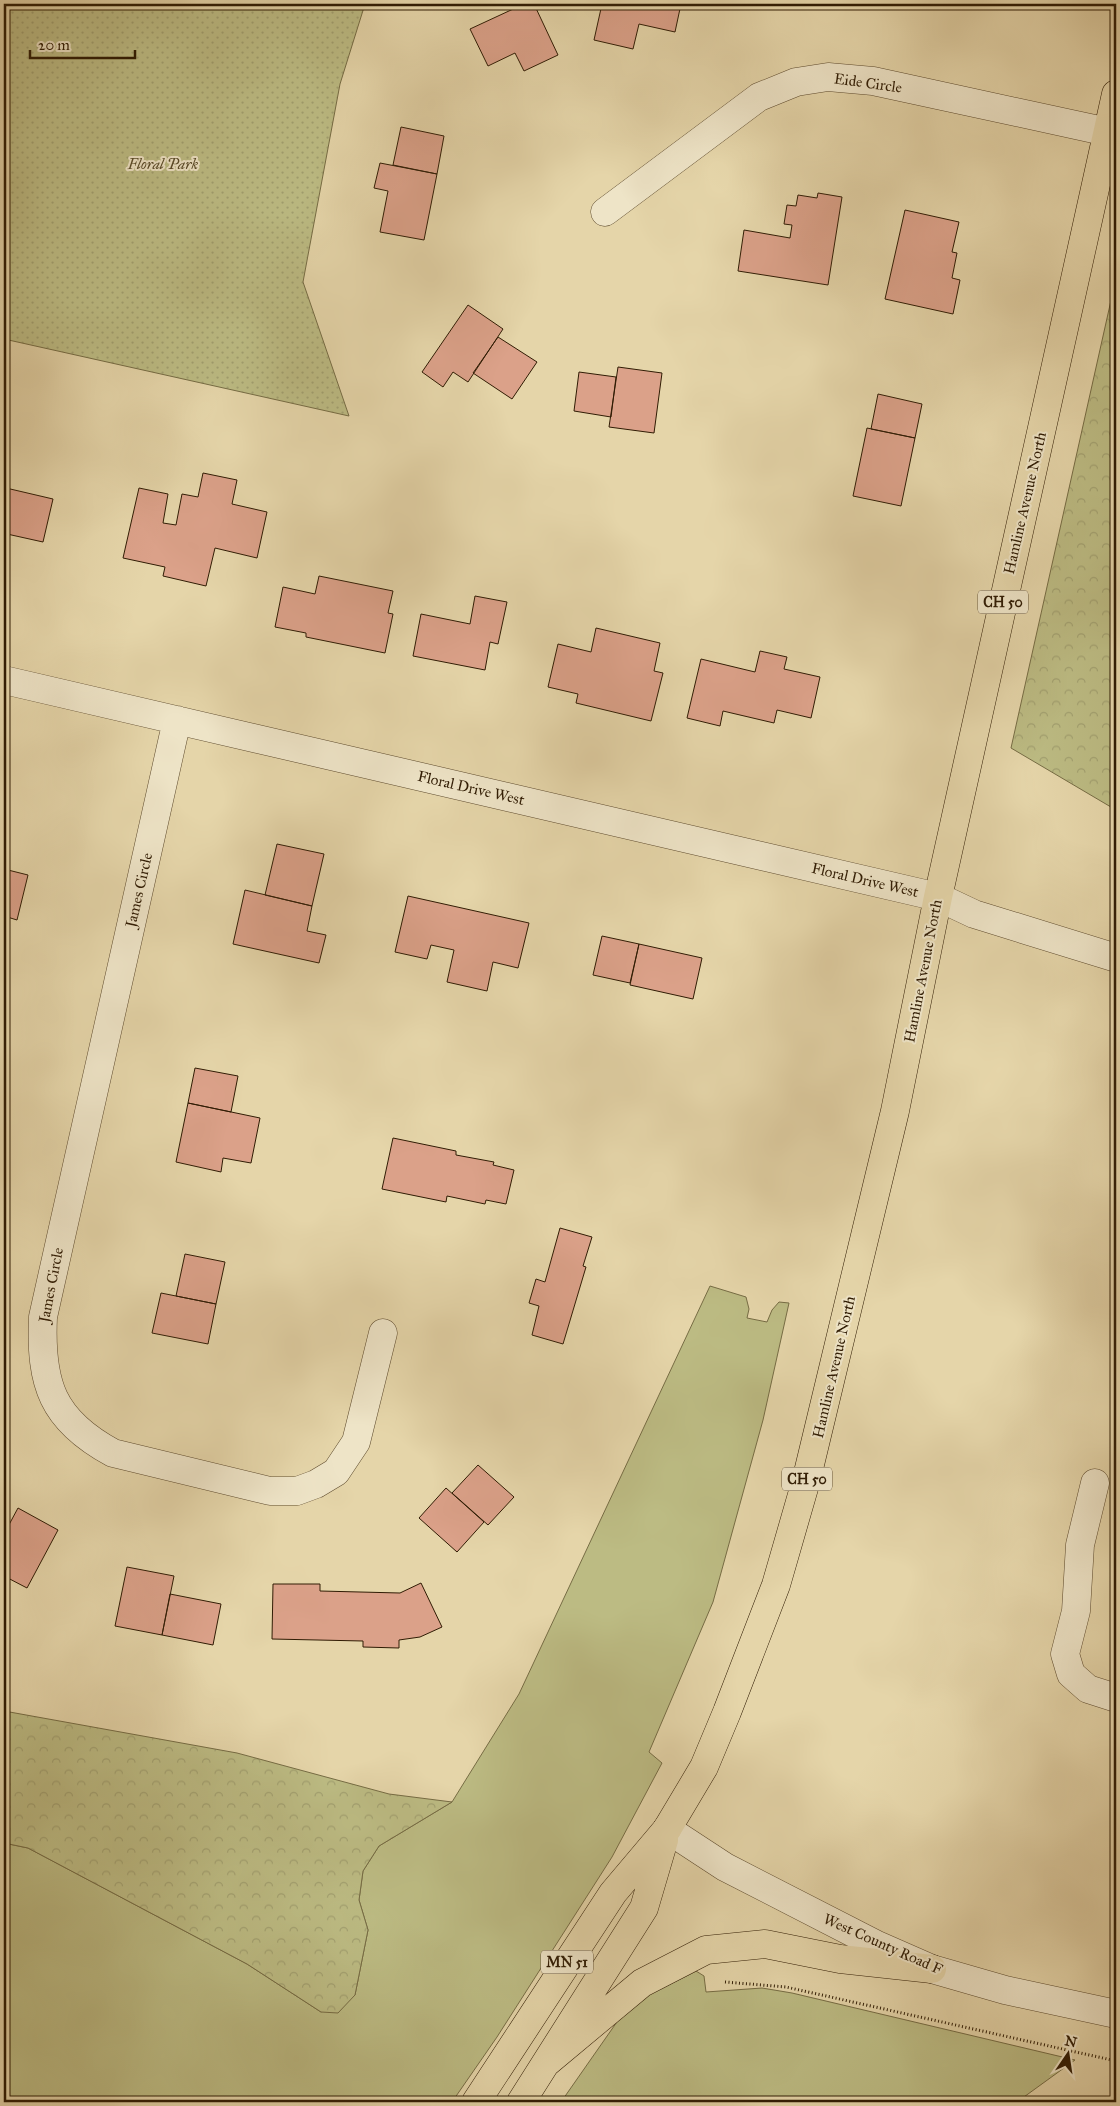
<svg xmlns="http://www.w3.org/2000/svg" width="1120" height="2106" font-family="'IM FELL Great Primer',serif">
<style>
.grass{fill:#bcbb83;stroke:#766c44}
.forest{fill:url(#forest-crowns);stroke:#766c44}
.park{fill:url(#park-dots);stroke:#766c44}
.building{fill:#dba189;stroke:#301c04}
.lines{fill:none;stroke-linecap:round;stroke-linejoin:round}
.minor-casing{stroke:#5d4a2d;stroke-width:29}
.major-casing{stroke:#301c04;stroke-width:29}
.highway-casing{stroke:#301c04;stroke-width:29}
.path{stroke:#301c04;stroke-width:3;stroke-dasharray:1 2.5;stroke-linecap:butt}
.minor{stroke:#eee4c7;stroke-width:28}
.major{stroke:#e5d5a9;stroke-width:28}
.highway{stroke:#e5d5a9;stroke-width:28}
.labels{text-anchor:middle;stroke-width:4;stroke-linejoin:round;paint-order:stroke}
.shield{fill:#eee4c7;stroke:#69583e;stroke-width:1}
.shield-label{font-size:14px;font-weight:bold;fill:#301c04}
.street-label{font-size:15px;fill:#301c04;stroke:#eee4c7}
.park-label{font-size:15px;font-style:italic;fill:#5a4c2a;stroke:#eee4c7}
</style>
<defs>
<pattern id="forest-crowns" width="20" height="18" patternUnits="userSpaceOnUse" patternTransform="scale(1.25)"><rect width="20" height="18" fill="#bcbb83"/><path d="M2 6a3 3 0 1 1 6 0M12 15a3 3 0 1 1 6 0" fill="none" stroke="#a2a070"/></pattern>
<pattern id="park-dots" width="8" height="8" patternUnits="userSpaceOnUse" patternTransform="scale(1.25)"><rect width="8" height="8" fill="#bcbb83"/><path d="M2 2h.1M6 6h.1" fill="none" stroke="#a2a070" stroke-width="1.8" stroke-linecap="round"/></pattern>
</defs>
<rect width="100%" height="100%" fill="#e5d5a9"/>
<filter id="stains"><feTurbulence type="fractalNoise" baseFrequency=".004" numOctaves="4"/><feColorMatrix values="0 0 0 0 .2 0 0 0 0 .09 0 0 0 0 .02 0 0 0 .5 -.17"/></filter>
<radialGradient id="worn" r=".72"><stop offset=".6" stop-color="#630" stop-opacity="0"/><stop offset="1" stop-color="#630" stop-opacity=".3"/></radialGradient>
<!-- grass -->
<path class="grass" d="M 710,1286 L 746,1297 L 749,1309 L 747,1318 L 767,1322 L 772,1310 L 779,1302 L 789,1303 L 763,1420 L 713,1602 L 649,1752 L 662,1763 L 612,1857 L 497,2037 L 452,2102 L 4,2102 L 4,1843 L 28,1848 L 247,1964 L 321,2012 L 355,1995 L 368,1930 L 359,1900 L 363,1871 L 379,1846 L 452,1802 L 519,1694 Z
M 696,1971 L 704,1976 L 706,1992 L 762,1988 L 792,1993 L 1075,2060 L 1017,2102 L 561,2102 L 619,2019 L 642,1998 Z"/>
<!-- forest -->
<path class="forest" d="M 1116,278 L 1116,810 L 1011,748 Z
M 4,1711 L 237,1753 L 389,1794 L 452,1802 L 379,1846 L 363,1871 L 359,1900 L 368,1930 L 355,1995 L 338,2013 L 321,2012 L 247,1964 L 28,1848 L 4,1843 Z"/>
<!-- park -->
<path class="park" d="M 4,4 L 365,4 L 340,84 L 303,282 L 349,416 L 4,339 Z"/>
<!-- building -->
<path class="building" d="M 524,4 L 534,4 L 558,55 L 524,71 L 515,53 L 488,66 L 470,29 Z
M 602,4 L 681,4 L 675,32 L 639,24 L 633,49 L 594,40 Z
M 401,127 L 444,136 L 437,174 L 393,165 Z
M 380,163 L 437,174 L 424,240 L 380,232 L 388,191 L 374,188 Z
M 818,193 L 842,197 L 828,285 L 738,271 L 744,230 L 790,238 L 792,225 L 784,224 L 787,205 L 796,206 L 798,195 L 817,198 Z
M 905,210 L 959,222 L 952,252 L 957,253 L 952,278 L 960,280 L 953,314 L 885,299 Z
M 468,305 L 503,329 L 468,382 L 453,372 L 443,387 L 422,372 Z
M 498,337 L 537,362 L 512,399 L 473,373 Z
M 618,367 L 662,373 L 654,433 L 609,427 Z
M 579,372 L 616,377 L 611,417 L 574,411 Z
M 878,394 L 922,404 L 915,438 L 871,429 Z
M 867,428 L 915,438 L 901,506 L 853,496 Z
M 4,472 L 9,473 L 6,488 L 53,499 L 43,542 L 7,534 L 4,548 Z
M 203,473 L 237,480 L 232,504 L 267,512 L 257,558 L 215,548 L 206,586 L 163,576 L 165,567 L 123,558 L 139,488 L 168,494 L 163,523 L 176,525 L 182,494 L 198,497 Z
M 319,576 L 393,591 L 388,613 L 393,614 L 385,653 L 306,637 L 306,633 L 275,627 L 283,587 L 315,594 Z
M 475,596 L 507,602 L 498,644 L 490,642 L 485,670 L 413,656 L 421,614 L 470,624 Z
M 596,628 L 660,643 L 654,671 L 663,673 L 651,721 L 576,703 L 578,694 L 548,687 L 558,644 L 591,652 Z
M 760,651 L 787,657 L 784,669 L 820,677 L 811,718 L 777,710 L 774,723 L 723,711 L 720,726 L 687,718 L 701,659 L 755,672 Z
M 277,844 L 324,854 L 312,906 L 265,895 Z
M 4,869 L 28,875 L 17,920 L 4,916 Z
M 245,890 L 312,906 L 307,931 L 326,935 L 319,963 L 233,944 Z
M 408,896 L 529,923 L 518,968 L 493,962 L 487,991 L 447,982 L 454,950 L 431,945 L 427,959 L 395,952 Z
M 602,936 L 639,944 L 630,983 L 593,975 Z
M 639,944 L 702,958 L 693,999 L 630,985 Z
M 195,1068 L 238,1076 L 231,1112 L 188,1103 Z
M 188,1103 L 260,1118 L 251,1163 L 223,1158 L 221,1172 L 176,1162 Z
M 393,1138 L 456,1151 L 456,1155 L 494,1162 L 493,1165 L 514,1170 L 506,1204 L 486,1200 L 485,1204 L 447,1196 L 446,1202 L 382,1189 Z
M 560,1228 L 592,1237 L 583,1266 L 586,1267 L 563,1344 L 532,1335 L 539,1306 L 529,1303 L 536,1279 L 545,1282 Z
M 185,1254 L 225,1262 L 216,1304 L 176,1296 Z
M 161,1293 L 216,1304 L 208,1344 L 152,1333 Z
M 478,1465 L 514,1497 L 488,1525 L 452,1493 Z
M 446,1488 L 484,1522 L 457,1552 L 419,1518 Z
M 18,1508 L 58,1530 L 27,1588 L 4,1576 L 4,1534 Z
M 4,1522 L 9,1524 L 4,1534 Z
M 127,1567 L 174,1576 L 162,1635 L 115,1626 Z
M 421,1583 L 442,1627 L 420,1637 L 399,1640 L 399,1648 L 363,1647 L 363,1641 L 272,1639 L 273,1584 L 320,1584 L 320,1591 L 400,1593 Z
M 170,1594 L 221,1604 L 213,1645 L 162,1635 Z
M 1116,1816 L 1116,1842 L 1111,1841 Z"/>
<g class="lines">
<defs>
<path id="minor" d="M 605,212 L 759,97 L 796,82 L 828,77 L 873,81 L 1108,132
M 4,680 L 938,897 L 974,914 L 1116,958
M 177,720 L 43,1317 C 40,1384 52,1420 113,1453 L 270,1491 L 297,1491 L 316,1484 L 336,1472 L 356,1442 L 383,1333
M 1095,1483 L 1080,1545 L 1076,1611 L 1065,1654 L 1071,1674 L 1088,1689 L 1116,1698
M 667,1829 L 725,1867 L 875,1944 L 932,1969 L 1005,1990 L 1116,2014"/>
<path id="major" d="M 667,1829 L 704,1767 L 727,1712 L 776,1585 L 806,1481 L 895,1111 L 938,897 L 1116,94"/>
<path id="highway" d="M 546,2063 L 642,1983 L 706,1950 L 765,1944 L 840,1959 L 932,1969
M 476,2102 L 613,1893 L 667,1829
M 521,2102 L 644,1908 L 664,1840"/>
</defs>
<!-- minor casing -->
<use href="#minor" class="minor-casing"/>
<!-- major casing -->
<use href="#major" class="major-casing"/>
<!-- highway casing -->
<use href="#highway" class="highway-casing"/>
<!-- path -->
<path class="path" d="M 725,1982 L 786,1987 L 1116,2061"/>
<!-- minor -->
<use href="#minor" class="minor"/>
<!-- major -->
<use href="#major" class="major"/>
<!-- highway -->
<use href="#highway" class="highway"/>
</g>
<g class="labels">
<!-- shield labels -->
<g class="shield">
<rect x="978" y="590.5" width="50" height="23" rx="4"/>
<rect x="782" y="1467.5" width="50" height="23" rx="4"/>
<rect x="541" y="1950.5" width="52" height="23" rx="4"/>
</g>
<g class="shield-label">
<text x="1003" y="607">CH 50</text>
<text x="807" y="1484">CH 50</text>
<text x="567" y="1967">MN 51</text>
</g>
<!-- street labels -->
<g class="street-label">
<text transform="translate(868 83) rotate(8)" y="5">Eide Circle</text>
<text transform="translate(1025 503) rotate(-77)" y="5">Hamline Avenue North</text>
<text transform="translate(471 788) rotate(13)" y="5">Floral Drive West</text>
<text transform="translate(865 880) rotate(13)" y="5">Floral Drive West</text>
<text transform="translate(139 890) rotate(-77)" y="5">James Circle</text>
<text transform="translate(923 971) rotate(-79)" y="5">Hamline Avenue North</text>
<text transform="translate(51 1285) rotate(-79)" y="5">James Circle</text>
<text transform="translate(834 1367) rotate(-77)" y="5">Hamline Avenue North</text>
<text transform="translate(883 1944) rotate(24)" y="5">West County Road F</text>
</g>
<!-- park labels -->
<g class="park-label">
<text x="163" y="169">Floral Park</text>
</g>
</g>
<!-- margin -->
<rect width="1120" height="2106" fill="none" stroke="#e5d5a9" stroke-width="20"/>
<rect x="5" y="5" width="1110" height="2096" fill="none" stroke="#301c04" stroke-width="2.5"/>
<rect x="10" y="10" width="1100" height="2086" fill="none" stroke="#301c04"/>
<!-- north arrow -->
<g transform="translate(1068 2054) rotate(13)" stroke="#eee4c7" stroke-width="4" paint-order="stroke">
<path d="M0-4L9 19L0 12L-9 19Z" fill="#301c04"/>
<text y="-8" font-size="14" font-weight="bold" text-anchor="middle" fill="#301c04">N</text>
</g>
<!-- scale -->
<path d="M30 50v8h105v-8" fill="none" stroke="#301c04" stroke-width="2.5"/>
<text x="38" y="50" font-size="15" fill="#301c04" stroke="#eee4c7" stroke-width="4" paint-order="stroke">20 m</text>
<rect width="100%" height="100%" filter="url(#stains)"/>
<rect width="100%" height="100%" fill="url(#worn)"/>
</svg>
